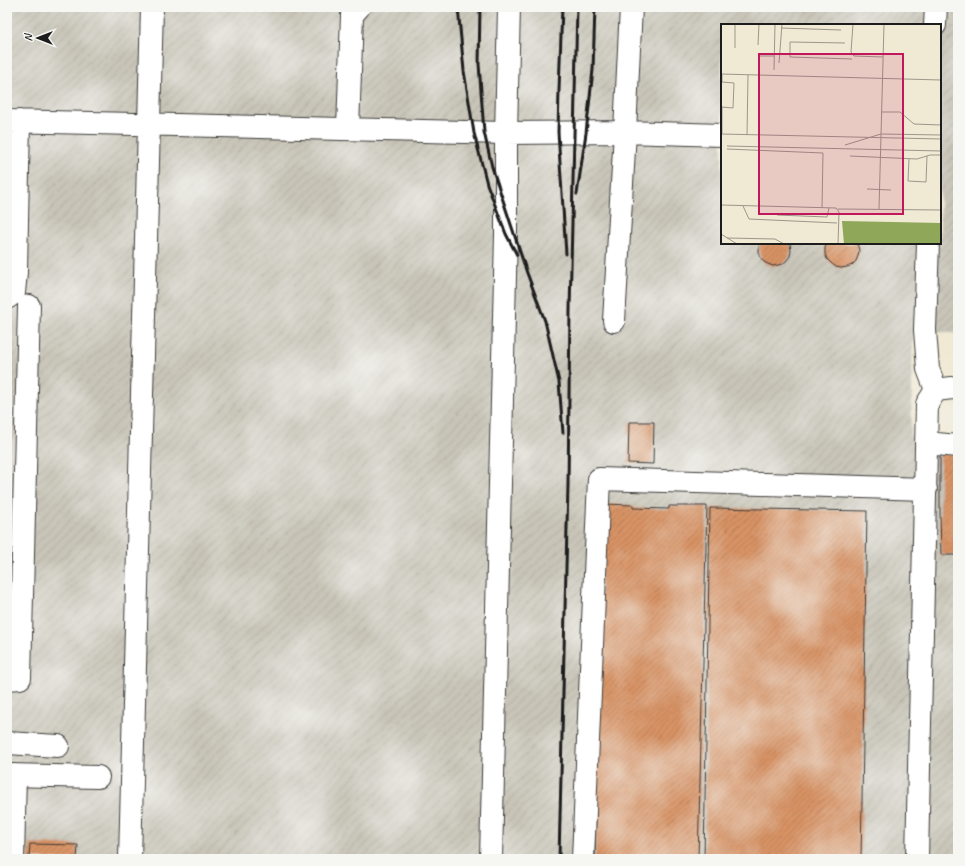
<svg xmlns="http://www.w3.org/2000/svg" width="965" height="866" font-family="Caveat,sans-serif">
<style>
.industrial{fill:url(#industrial-furrows);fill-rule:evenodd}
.building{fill:url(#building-hatch)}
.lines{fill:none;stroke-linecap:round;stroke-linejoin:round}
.minor-casing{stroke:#3c3b38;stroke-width:24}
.minor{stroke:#fff;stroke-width:22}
.rail{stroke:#1c1c1c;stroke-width:3}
.inset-road{fill:none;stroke:#9b978a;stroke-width:1}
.view{fill:#c2185b;fill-opacity:0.15;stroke:#c2185b;stroke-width:2}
.inset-edge{fill:none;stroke:#1c1c1c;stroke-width:2}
</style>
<defs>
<pattern id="industrial-furrows" width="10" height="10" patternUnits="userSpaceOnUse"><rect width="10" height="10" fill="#c8c4b8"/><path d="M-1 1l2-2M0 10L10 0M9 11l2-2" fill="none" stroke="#aba89e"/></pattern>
<pattern id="building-hatch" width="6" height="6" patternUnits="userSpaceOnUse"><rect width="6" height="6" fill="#d89365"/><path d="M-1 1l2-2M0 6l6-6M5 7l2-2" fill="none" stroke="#ae7752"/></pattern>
</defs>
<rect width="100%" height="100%" fill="#f6f6f2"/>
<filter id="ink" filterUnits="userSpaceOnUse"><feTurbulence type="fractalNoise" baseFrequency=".025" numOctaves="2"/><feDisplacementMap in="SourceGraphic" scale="8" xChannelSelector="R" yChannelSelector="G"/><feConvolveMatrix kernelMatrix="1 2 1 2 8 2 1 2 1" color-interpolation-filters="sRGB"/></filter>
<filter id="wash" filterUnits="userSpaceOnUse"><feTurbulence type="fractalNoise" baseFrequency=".012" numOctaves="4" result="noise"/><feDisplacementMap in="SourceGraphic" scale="16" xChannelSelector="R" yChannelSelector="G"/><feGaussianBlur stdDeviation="0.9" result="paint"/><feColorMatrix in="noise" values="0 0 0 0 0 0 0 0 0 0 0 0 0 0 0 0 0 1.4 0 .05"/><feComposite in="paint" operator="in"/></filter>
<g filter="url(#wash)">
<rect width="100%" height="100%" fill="#f0e9d4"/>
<!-- industrial -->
<path class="industrial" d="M 7,7 L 958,7 L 958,334 L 925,330 L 913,334 L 911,438 L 958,440 L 958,859 L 7,859 ZM 722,25 L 940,25 L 940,243 L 722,243 Z"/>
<g id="blocks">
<!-- building -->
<path class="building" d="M 760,243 L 790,243 L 791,251 L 790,256 L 787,260 L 783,264 L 773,266 L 768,264 L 764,262 L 761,258 L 759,253 L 759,247 Z
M 827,243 L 857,243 L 859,250 L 858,256 L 856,261 L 852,265 L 847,267 L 841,268 L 836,267 L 831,263 L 827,259 L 825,254 L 825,248 Z
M 629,422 L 654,422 L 653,464 L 628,463 Z
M 940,453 L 958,454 L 958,555 L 941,555 L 940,512 Z
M 603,504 L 633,505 L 633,508 L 669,509 L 669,506 L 707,506 L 698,859 L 595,859 Z
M 710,508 L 867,511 L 861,859 L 704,859 Z
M 30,844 L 78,845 L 77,859 L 29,859 Z"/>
</g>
</g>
<g filter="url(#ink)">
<use href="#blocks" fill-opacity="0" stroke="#3c3b38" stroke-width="1"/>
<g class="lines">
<defs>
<path id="minor" d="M 935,25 L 936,7
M 7,121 L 506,133 L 625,132 L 722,135
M 348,129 L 352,15 L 359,7
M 928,243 L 925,330 L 928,369 L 936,390
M 7,298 L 14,293 L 16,272 L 19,121
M 614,321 L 625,132 L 631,7
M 926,443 L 958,446
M 7,679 L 20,678 L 29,306
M 7,743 L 58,746
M 7,775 L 98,777
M 13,859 L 15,775
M 130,859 L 152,7
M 491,859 L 506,234 L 506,133 L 509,7
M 583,859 L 599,479 L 926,489
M 917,859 L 927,404 L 936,390 L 952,388 L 958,389"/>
</defs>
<!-- minor casing -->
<use href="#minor" class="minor-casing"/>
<!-- minor -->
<use href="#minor" class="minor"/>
<!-- rail -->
<path class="rail" d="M 458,7 L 464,71 L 474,133 L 487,184 L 506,234 L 517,255
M 480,7 L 479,64 L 484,132 L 492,167 L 527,273 L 545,321 L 559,382 L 563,433
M 562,7 L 559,90 L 558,132 L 566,254
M 577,194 L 586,133 L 593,70 L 595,7
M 559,859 L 568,485 L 570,310 L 577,7"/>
</g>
</g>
<!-- overview -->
<g transform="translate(721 24)">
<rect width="220" height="220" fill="#f0e9d4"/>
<path d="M 121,197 L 220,199 L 220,220 L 123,220 Z" fill="#8ea759"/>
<path class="inset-road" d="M 132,0 L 130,28 L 133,32 L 162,33M 60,4 L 120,6M 124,19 L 69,18 L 69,33 L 131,35M 37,21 L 38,0M 14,24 L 14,0M 37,32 L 53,32M 58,39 L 61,0M 53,46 L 54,0M 0,50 L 220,56M 160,88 L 179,88 L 193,100 L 220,101M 0,110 L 220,115M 1,110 L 1,83 L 12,84 L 13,59 L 1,58 L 1,50M 26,111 L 27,51M 124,121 L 160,110 L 220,111M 6,122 L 220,127M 6,125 L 102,129 L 101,184M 129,132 L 196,135 L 209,131 L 220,131M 188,135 L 187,157 L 205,158 L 206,132M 146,165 L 170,166M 0,181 L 115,184 L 118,188 L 117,220M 22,182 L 28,195 L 116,199M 117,185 L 220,186M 158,185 L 163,0M 56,191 L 106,193 L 108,184M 0,210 L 16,220M 6,214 L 54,215 L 63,220"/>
<path class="view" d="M 38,30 L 182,30 L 182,190 L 38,190 Z"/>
<rect width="220" height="220" class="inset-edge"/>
</g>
<!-- margin -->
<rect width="965" height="866" fill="none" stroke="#f6f6f2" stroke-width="24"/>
<!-- north arrow -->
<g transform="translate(38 38) rotate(270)" stroke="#f6f6f2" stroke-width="3" paint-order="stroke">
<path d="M0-3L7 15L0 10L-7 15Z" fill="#1c1c1c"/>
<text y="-6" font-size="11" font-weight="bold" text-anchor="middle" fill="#1c1c1c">N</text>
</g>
</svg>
